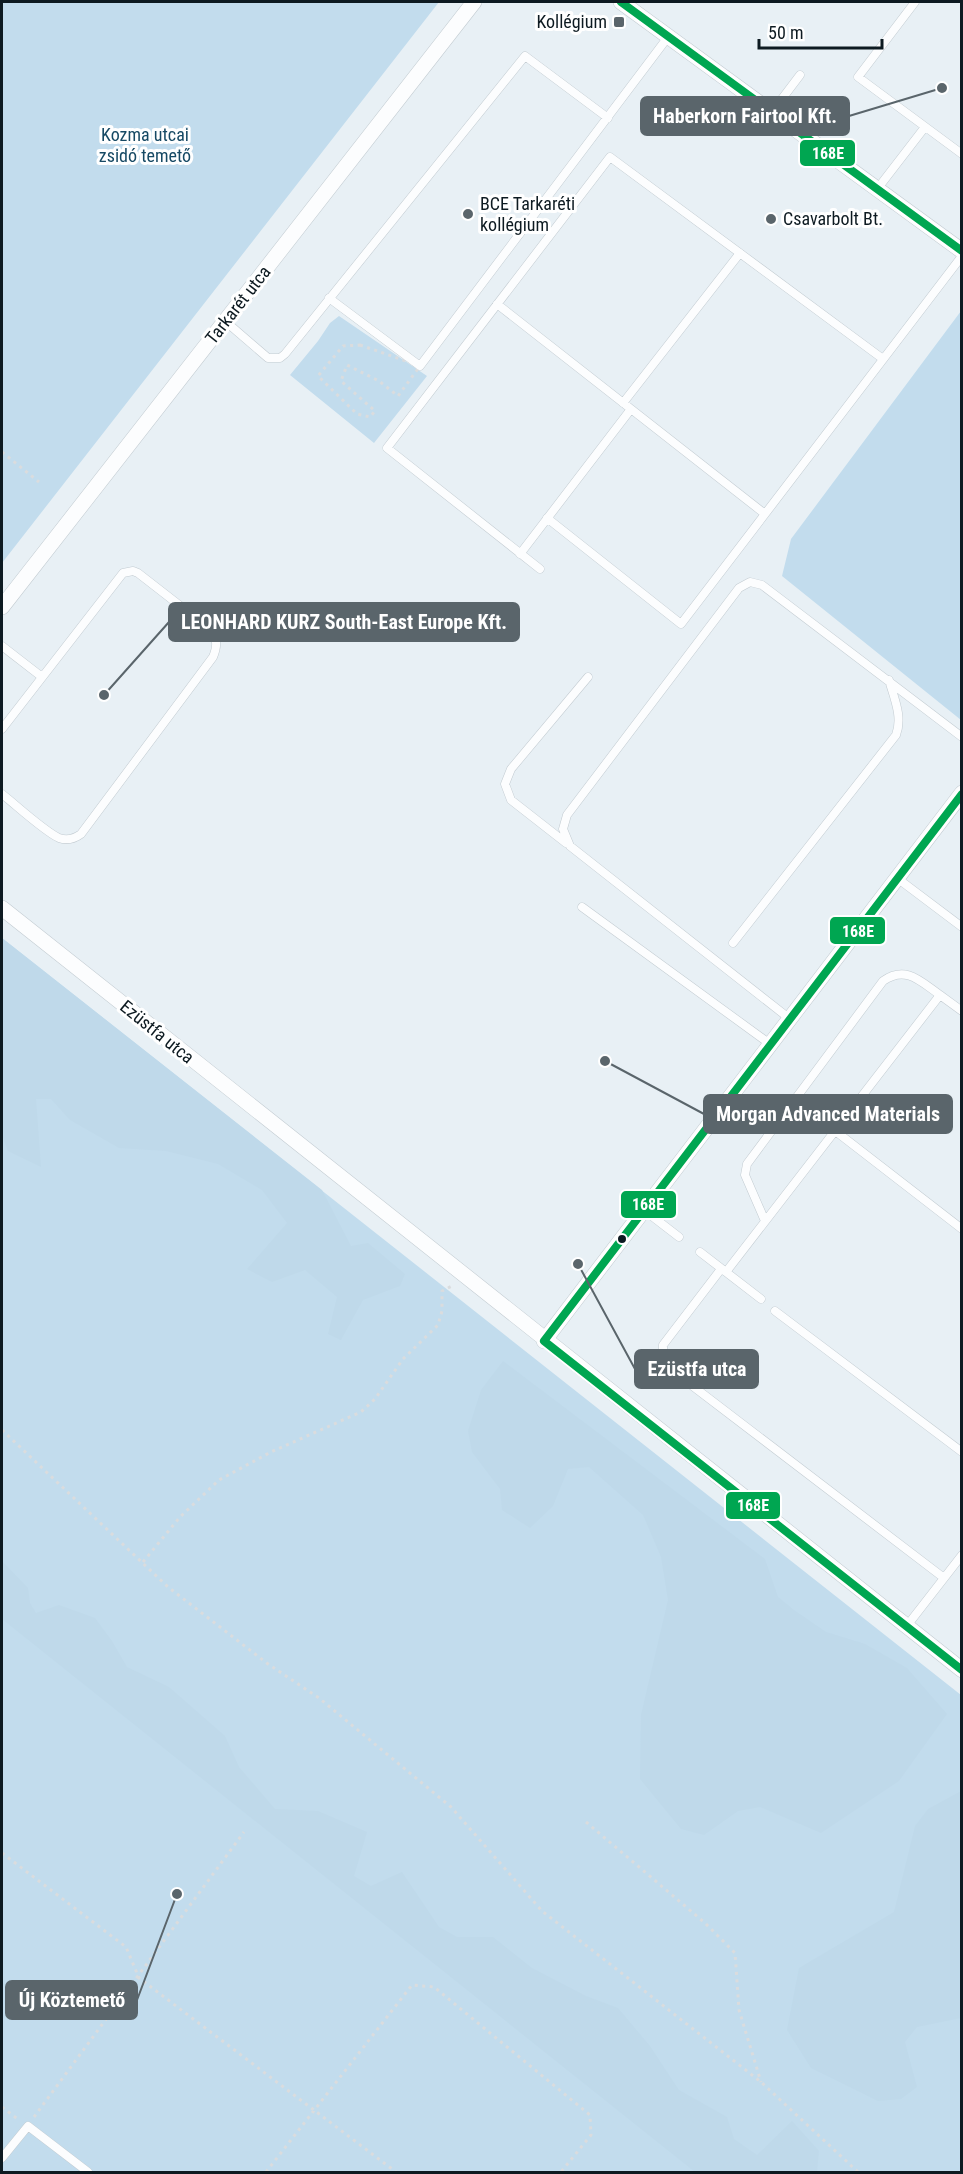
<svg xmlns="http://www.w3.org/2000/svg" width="963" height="2174" font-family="'Roboto Condensed',sans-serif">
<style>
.green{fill:#c2dced}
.forest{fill:#bfd9ea}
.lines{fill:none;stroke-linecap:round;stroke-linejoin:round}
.service-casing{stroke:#c2cbd1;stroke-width:9}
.minor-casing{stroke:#c2cbd1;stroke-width:16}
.path{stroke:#dadcde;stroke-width:3;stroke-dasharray:3 4.5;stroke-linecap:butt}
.service{stroke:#fcfdfe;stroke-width:8}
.minor{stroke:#fcfdfe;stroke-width:15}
.bus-1-casing{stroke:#fff;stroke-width:12}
.bus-1{stroke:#00a651;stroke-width:8}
.poi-dot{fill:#5a656b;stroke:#fff;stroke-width:2}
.bus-dot{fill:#0d1a21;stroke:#fff;stroke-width:2}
.labels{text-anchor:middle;stroke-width:6;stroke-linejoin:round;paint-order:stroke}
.poi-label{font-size:18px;fill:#0d1a21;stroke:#fff;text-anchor:start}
.park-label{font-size:18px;fill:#164964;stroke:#fff}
.street-label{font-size:18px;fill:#0d1a21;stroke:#fff}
.leader{fill:none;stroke:#5a656b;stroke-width:2}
.callout-dot{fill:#5a656b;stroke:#fff;stroke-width:2}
.callout{fill:#5a656b;stroke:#5a656b;stroke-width:2}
.callout-label{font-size:20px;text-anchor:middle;font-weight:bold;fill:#fff}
.line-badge{stroke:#fff;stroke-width:2}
.badge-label{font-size:16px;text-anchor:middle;font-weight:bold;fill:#fff}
</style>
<rect width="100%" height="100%" fill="#e8f0f5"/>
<!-- green -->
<path class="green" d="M 2,2 L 439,2 L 2,563 Z
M 961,311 L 962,719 L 961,720 L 782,576 L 791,539 Z
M 339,316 L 427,376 L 374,443 L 290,375 L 318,341 L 330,323 Z
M 2,938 L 961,1695 L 961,2172 L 2,2172 Z"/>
<!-- forest -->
<path class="forest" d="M 2,938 L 322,1190 L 351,1246 L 368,1243 L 405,1274 L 400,1286 L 363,1300 L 341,1340 L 328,1334 L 337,1297 L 305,1270 L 272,1282 L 247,1269 L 287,1223 L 262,1190 L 218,1164 L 166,1151 L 119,1148 L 70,1120 L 51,1099 L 36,1099 L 41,1167 L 8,1151 L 2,1135 Z
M 503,1361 L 765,1559 L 778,1597 L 794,1610 L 826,1632 L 865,1644 L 907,1668 L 947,1714 L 899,1781 L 821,1833 L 760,1807 L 738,1811 L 704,1835 L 681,1829 L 640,1779 L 641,1715 L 668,1600 L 661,1557 L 643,1515 L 589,1467 L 568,1469 L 553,1506 L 530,1528 L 502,1510 L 500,1489 L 472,1452 L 468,1431 L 481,1390 Z
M 2,1561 L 28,1588 L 30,1603 L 36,1613 L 59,1605 L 95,1618 L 112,1641 L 127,1667 L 169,1687 L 225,1736 L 239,1767 L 275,1809 L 318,1811 L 367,1832 L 354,1876 L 371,1886 L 402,1872 L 439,1927 L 457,1937 L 493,1937 L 532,1968 L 586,1996 L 618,2008 L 650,2046 L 679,2090 L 727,2117 L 734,2139 L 757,2155 L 792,2121 L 819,2151 L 817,2172 L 695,2172 L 2,1619 Z
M 961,1791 L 961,2018 L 917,2027 L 905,2042 L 917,2087 L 901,2099 L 878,2101 L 811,2068 L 787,2030 L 799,1968 L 894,1912 L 915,1826 L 928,1809 Z"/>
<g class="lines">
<defs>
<path id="service" d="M 915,2 L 858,77 L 962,154
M 772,112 L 800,75
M 878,188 L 925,127
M 329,298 L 420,366 L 668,37
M 497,304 L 765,514
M 225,321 L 268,358 L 280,358 L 285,354 L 525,56 L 608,118
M 623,403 L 740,253
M 547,518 L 681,624 L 962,256
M 520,554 L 631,409
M 540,569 L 387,448 L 610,157 L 883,359
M 2,646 L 42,677
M 2,729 L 123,573 L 133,571 L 138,573 L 210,629 C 217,639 218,645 213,657 L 81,834 C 74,839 67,841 59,838 C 44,831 16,805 2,794
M 566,843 L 511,800 L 505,784 L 511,769 L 588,677
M 897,878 L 962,927
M 582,907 L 770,1044
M 733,943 L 896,735 C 903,717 894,698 889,680
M 790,1019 L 570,846 L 563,829 L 567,815 L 739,588 L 750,582 L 762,585 L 962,737
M 794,1099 L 962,1229
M 644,1210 L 679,1237
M 765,1221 L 745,1175 L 747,1164 L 883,981 C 906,965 920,981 940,995
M 700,1252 L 761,1299
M 721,1269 L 663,1345 L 663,1358 L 669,1368 L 944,1578
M 726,1272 L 940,995 L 962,1011
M 775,1311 L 962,1452
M 906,1627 L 962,1555
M 2,2158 L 28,2126 L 88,2172"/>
<path id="minor" d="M 621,2 L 962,251
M 2,607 L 474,2
M 2,908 L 962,1670
M 544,1341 L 962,793"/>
</defs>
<!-- service casing -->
<use href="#service" class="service-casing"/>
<!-- minor casing -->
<use href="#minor" class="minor-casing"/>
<!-- path -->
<path class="path" d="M 360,345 L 420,366 L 398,396 L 379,381 L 347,365 L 341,381 L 375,411 L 370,417 L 357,414 L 318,376 L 343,346 Z
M 2,452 L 39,482
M 2,1430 L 168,1587 L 268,1664 L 319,1698 L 451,1807 L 542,1911 L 761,2082 L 858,2172
M 143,1562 L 180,1517 L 219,1480 L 271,1452 L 361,1412 L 375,1399 L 403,1359 L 438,1325 L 442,1311 L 442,1291 L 452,1286
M 586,1822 L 705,1923 L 735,1953 L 739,2010 L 761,2082
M 2,1853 L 126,1947 L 139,1978 L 396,2172
M 2,2107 L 19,2120
M 34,2117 L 244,1832
M 266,2172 L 412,1985 L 434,1987 L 590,2115 L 591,2135 L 561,2172"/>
<!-- service -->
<use href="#service" class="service"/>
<!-- minor -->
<use href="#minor" class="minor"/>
<defs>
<path id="bus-1" d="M 621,2 L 962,251
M 544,1341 L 962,794
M 544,1341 L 962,1670"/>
</defs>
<!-- bus-1 casing -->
<use href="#bus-1" class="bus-1-casing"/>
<!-- bus-1 -->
<use href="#bus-1" class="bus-1"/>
</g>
<!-- markers -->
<g class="poi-dot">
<rect x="613" y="16" width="12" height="12" rx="3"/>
<circle cx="468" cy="214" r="6"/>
<circle cx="771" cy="219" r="6"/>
</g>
<circle class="bus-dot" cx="622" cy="1239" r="5"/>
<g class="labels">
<!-- poi labels -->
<g class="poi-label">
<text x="607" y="28" text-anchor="end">Kollégium</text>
<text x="480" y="210">BCE Tarkaréti<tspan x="480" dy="21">kollégium</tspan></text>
<text x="783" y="225">Csavarbolt Bt.</text>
</g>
<!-- park labels -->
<g class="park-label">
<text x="145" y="141">Kozma utcai<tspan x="145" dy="21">zsidó temető</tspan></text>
</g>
<!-- street labels -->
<g class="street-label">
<text transform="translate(238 305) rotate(-52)" y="6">Tarkarét utca</text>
<text transform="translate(157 1032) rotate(39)" y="6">Ezüstfa utca</text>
</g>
</g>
<!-- callouts -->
<path class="leader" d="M942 88L849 116M104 695L169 622M605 1061L704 1114M578 1264L635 1369M177 1894L137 2000"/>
<g class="callout-dot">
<circle cx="942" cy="88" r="6"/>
<circle cx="104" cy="695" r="6"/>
<circle cx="605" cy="1061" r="6"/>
<circle cx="578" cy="1264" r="6"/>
<circle cx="177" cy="1894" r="6"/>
</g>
<g class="callout">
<rect x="641" y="97" width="208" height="38" rx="6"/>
<rect x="169" y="603" width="350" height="38" rx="6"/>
<rect x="704" y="1095" width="248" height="38" rx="6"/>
<rect x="635" y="1350" width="123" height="38" rx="6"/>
<rect x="6" y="1981" width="131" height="38" rx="6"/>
</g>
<g class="callout-label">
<text x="745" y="123">Haberkorn Fairtool Kft.</text>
<text x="344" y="629">LEONHARD KURZ South-East Europe Kft.</text>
<text x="828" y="1121">Morgan Advanced Materials</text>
<text x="697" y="1376">Ezüstfa utca</text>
<text x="72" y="2007">Új Köztemető</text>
</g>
<g class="line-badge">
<rect x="799" y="139" width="57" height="28" rx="6" fill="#00a651"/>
<rect x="829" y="916" width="57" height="29" rx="6" fill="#00a651"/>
<rect x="620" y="1190" width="57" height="29" rx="6" fill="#00a651"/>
<rect x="725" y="1491" width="56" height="29" rx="6" fill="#00a651"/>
</g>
<g class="badge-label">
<text x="828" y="159">168E</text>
<text x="858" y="937">168E</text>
<text x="648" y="1210">168E</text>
<text x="753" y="1511">168E</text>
</g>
<!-- border -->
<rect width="963" height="2174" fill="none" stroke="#0d1a21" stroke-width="6"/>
<!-- scale -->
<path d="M759 39v9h123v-9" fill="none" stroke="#0d1a21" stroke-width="3"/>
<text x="768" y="39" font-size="18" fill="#0d1a21" stroke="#ffffff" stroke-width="4.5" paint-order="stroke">50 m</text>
</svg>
